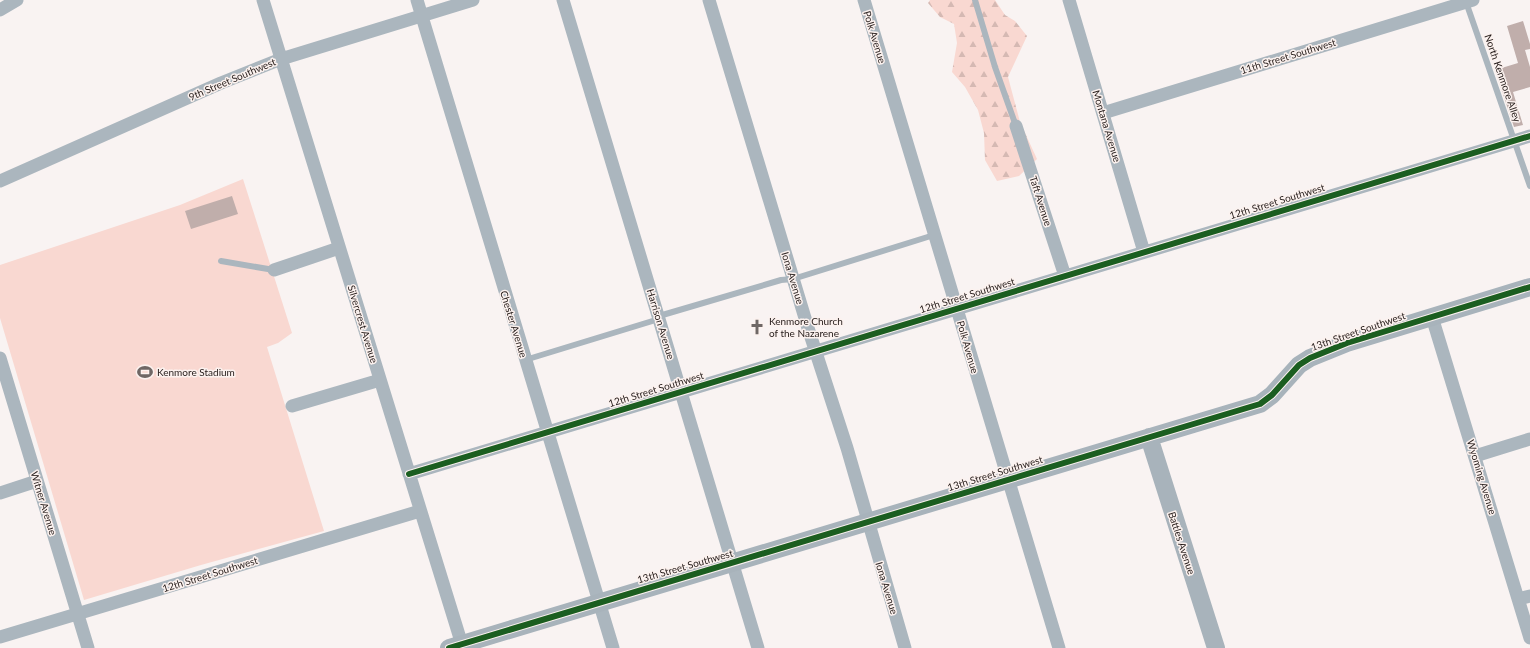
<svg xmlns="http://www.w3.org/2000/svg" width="1530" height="648" font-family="Lato,sans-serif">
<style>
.forest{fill:url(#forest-firs)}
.pitch{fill:#f9d8d1}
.building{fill:#c0aeab}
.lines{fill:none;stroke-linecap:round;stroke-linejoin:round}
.lane{stroke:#abb6be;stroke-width:6}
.street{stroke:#abb6be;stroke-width:13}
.secondary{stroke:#a8b3bb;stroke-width:18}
.cycleway-casing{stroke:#fcf2ef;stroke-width:8}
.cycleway{stroke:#1b5e20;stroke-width:6}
.labels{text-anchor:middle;stroke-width:3;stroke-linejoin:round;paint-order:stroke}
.street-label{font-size:10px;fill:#241b19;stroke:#fcf2ef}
.poi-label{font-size:10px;fill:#241b19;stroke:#fcf2ef;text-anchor:start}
</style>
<defs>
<pattern id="forest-firs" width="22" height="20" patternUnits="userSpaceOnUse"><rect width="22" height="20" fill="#f9d8d1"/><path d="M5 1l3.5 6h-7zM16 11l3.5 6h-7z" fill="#d5b9b3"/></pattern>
</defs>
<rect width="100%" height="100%" fill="#f9f3f2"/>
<!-- forest -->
<path class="forest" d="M 930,0 L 995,0 L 1005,15 L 1015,21 L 1027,36 L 1008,77 L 1020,122 L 1037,159 L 1019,176 L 997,181 L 985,160 L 984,133 L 978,110 L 965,87 L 952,72 L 957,43 L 954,24 L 940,17 L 928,3 Z"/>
<!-- pitch -->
<path class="pitch" d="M 243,179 L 292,333 L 278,343 L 267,347 L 324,531 L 201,565 L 84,600 L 0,318 L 0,265 L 180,205 Z"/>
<!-- building -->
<path class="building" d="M 1523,21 L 1530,44 L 1530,49 L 1525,50 L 1530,67 L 1530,87 L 1513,92 L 1523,125 L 1514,127 L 1495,70 L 1518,63 L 1507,26 Z
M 232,196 L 238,214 L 191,229 L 185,211 Z"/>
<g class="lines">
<!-- lane -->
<path class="lane" d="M 975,0 L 995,67 L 1016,126
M 1466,2 L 1530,186
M 221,261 L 274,270
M 659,316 L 781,280 L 793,279 L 934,235
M 525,360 L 659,319"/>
<!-- street -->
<path class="street" d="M 263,0 L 463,648
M 417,0 L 613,648
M 563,0 L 758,648
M 709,0 L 808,328 L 847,448 L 905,648
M 864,0 L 1059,648
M 1069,0 L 1144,252
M 0,10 L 17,0
M 1103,113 L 1473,0
M 1016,126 L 1065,276
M 0,181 L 221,83 L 281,59 L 473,0
M 274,270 L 339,248
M 1432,317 L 1530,638
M 0,358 L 88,648
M 292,406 L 380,380
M 1475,456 L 1530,439
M 409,474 L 1530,136
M 0,493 L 37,481
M 1518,599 L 1530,596
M 0,637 L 420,511"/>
<!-- secondary -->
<path class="secondary" d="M 1149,437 L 1216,648
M 449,648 L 1260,404 L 1272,395 L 1299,365 L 1310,358 L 1347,343 L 1530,287"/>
<defs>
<path id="cycleway" d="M 409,474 L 1530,136
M 449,648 L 1260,404 L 1272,395 L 1299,365 L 1310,358 L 1347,343 L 1530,287"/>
</defs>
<!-- cycleway casing -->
<use href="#cycleway" class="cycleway-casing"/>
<!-- cycleway -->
<use href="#cycleway" class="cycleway"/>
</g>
<!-- icons -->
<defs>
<symbol id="church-bare" viewBox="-9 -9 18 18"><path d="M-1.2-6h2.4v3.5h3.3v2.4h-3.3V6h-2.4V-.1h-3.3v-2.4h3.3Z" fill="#6f6765" stroke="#fcf2ef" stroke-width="2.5" paint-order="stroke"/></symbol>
<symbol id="stadium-bare" viewBox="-9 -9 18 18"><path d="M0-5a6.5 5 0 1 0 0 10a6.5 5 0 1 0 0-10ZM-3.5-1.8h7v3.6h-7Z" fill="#6f6765" stroke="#fcf2ef" stroke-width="2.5" paint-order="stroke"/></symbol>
</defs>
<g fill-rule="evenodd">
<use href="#church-bare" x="746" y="316" width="22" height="22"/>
<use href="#stadium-bare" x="134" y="361" width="22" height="22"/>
</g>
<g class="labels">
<!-- street labels -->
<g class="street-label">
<text transform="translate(875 37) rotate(73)" y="4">Polk Avenue</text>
<text transform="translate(1288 56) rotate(-17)" y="4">11th Street Southwest</text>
<text transform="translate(1503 78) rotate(71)" y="4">North Kenmore Alley</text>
<text transform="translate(232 79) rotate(-23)" y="4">9th Street Southwest</text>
<text transform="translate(1107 126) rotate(73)" y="4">Montana Avenue</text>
<text transform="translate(1041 201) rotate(72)" y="4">Taft Avenue</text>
<text transform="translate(1277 201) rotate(-17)" y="4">12th Street Southwest</text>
<text transform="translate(793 278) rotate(73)" y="4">Iona Avenue</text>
<text transform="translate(967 295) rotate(-17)" y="4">12th Street Southwest</text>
<text transform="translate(363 324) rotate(73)" y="4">Silvercrest Avenue</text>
<text transform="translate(514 324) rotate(73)" y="4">Chester Avenue</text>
<text transform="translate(661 324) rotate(73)" y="4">Harrison Avenue</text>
<text transform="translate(1358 331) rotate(-19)" y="4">13th Street Southwest</text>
<text transform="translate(968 347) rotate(74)" y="4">Polk Avenue</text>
<text transform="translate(656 389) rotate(-17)" y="4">12th Street Southwest</text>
<text transform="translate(995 473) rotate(-17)" y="4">13th Street Southwest</text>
<text transform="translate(1482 477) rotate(73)" y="4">Wyoming Avenue</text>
<text transform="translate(44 503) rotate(73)" y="4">Witner Avenue</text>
<text transform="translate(1182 543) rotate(72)" y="4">Battles Avenue</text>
<text transform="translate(685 566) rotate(-16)" y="4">13th Street Southwest</text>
<text transform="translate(210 574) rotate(-17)" y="4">12th Street Southwest</text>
<text transform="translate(887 588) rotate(73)" y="4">Iona Avenue</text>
</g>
<!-- poi labels -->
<g class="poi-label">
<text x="769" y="325">Kenmore Church<tspan x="769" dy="12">of the Nazarene</tspan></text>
<text x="157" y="376">Kenmore Stadium</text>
</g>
</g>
</svg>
